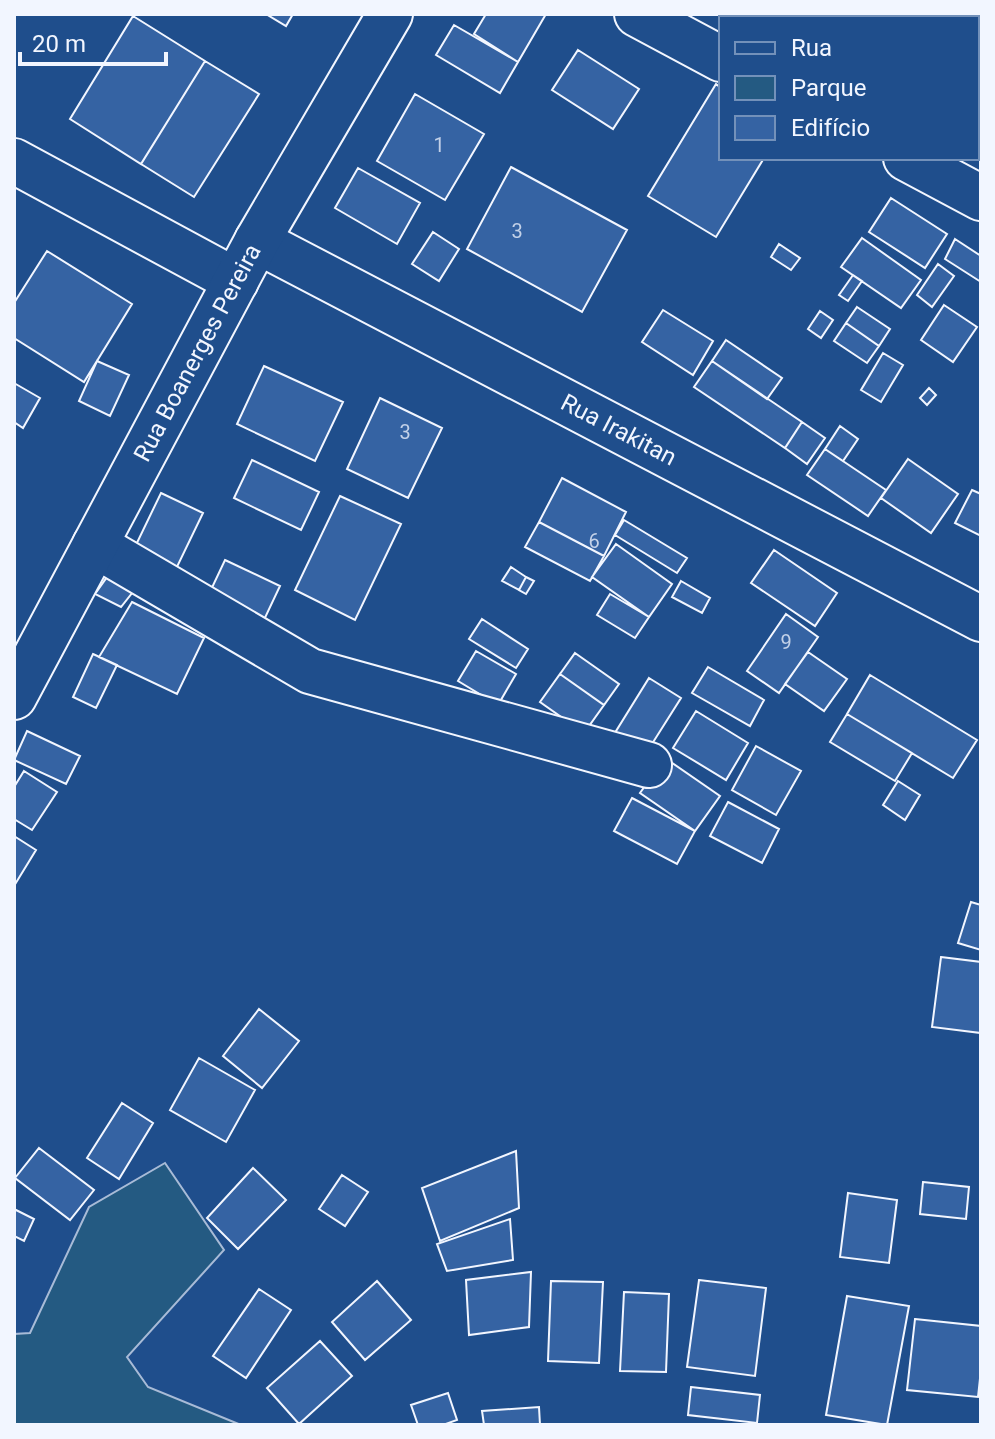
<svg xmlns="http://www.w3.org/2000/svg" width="995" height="1439" font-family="Roboto,sans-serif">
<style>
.green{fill:#245a82;stroke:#a8bbd7;stroke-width:2}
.building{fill:#3563a3;stroke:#f2f6ff;stroke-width:2}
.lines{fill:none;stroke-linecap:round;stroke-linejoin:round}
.minor-casing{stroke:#f2f6ff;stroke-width:48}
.major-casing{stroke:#f2f6ff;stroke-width:48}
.minor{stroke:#1f4e8c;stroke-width:44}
.major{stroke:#1f4e8c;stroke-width:44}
.labels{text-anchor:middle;stroke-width:6;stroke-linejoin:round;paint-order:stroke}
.number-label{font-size:20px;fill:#c3d1e8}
.street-label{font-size:24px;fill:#f2f6ff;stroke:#1f4e8c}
</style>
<rect width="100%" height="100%" fill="#1f4e8c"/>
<!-- green -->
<path class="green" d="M 165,1163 L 224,1250 L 127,1357 L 148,1387 L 241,1425 L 14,1425 L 14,1334 L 30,1333 L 89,1207 Z"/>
<!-- building -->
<path class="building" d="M 266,14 L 293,14 L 286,26 Z
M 486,14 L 546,14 L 518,62 L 474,34 Z
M 749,14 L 834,14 L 831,18 L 755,18 Z
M 133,16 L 205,61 L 141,164 L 70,119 Z
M 454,25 L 518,62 L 500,93 L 436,55 Z
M 578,50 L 639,89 L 613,129 L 552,90 Z
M 205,61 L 259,94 L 194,197 L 141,164 Z
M 977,73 L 981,76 L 981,117 L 977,114 Z
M 716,84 L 721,88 L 721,158 L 764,158 L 716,237 L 648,196 Z
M 415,94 L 484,134 L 445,200 L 377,161 Z
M 511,167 L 627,230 L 582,312 L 467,249 Z
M 358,168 L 420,203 L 397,244 L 335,208 Z
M 891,198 L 947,234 L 925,268 L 869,232 Z
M 433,232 L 459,249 L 439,281 L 412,264 Z
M 862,238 L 921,280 L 901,308 L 841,267 Z
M 955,239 L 981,256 L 981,282 L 945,259 Z
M 779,244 L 800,258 L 791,270 L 771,257 Z
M 47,251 L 132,304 L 84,382 L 14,338 L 14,303 Z
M 938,264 L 954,276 L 932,307 L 917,295 Z
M 853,275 L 862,281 L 848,301 L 839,295 Z
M 944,305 L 977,327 L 953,362 L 921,340 Z
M 857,307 L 890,329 L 879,346 L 846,323 Z
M 663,310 L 713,341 L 693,375 L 642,342 Z
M 820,311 L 833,320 L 821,338 L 808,329 Z
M 846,323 L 879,346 L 867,363 L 834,341 Z
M 726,340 L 782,378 L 767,399 L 712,361 Z
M 883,353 L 903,365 L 881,402 L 861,390 Z
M 97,361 L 129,375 L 110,416 L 79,401 Z
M 712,361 L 802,422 L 785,448 L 694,387 Z
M 264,366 L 343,402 L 315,461 L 237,424 Z
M 14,383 L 40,398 L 23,428 L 14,422 Z
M 929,388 L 936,395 L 927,405 L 920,398 Z
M 380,398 L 442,428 L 408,498 L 347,469 Z
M 802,422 L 825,438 L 807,464 L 785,448 Z
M 840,426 L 858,439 L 843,461 L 825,449 Z
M 825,449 L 886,490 L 868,516 L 807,475 Z
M 908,459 L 958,494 L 931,533 L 881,498 Z
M 252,460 L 319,492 L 301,530 L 234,498 Z
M 562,478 L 626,512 L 604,556 L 539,522 Z
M 972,490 L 981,494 L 981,536 L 955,523 Z
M 161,493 L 203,513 L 175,571 L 133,551 Z
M 340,496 L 401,524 L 355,620 L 295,590 Z
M 624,520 L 687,558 L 677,573 L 615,535 Z
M 539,522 L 604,556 L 590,581 L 525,547 Z
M 616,544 L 672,584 L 649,617 L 592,577 Z
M 774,550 L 837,593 L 815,626 L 751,583 Z
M 225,560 L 280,586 L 263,622 L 208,596 Z
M 115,566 L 140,583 L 121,607 L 95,594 Z
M 511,567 L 526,577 L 519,590 L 502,581 Z
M 526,577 L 534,581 L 526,594 L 519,590 Z
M 681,581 L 710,598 L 702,613 L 672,597 Z
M 610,594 L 649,617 L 635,638 L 597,615 Z
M 132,602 L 204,638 L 177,694 L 99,657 Z
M 786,614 L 818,637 L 779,693 L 747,671 Z
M 482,619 L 528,649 L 516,668 L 469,639 Z
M 476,651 L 516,674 L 498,705 L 458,681 Z
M 808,652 L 847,679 L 824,711 L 785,684 Z
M 575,653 L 619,684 L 604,705 L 560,674 Z
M 93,654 L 117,665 L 96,708 L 73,697 Z
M 708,667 L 764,700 L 750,726 L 692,693 Z
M 560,674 L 604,705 L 584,733 L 540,702 Z
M 870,675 L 977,740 L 953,778 L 847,714 Z
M 649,678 L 681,698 L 645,755 L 613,736 Z
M 696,711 L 748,743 L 726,780 L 673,748 Z
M 847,714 L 912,753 L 895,781 L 830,742 Z
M 27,731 L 80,756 L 66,784 L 14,760 Z
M 756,746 L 801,771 L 776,815 L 732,790 Z
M 665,758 L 720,796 L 695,831 L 640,793 Z
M 24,771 L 57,792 L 32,830 L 14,819 L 14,787 Z
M 898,781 L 920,795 L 905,820 L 883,805 Z
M 632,798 L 695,831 L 677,864 L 614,831 Z
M 728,802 L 779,829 L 762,863 L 710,836 Z
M 14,836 L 36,850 L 14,886 Z
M 971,902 L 981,905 L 981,950 L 958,943 Z
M 941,957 L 981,962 L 981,1033 L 932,1027 Z
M 259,1009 L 299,1041 L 262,1088 L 223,1056 Z
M 199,1058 L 255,1090 L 226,1142 L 170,1110 Z
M 122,1103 L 153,1123 L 119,1179 L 87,1158 Z
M 39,1148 L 94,1190 L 70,1220 L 15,1178 Z
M 516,1151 L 519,1208 L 440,1241 L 422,1188 Z
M 253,1168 L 286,1200 L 238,1249 L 207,1218 Z
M 342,1175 L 368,1192 L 345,1226 L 319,1209 Z
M 923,1182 L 969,1187 L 966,1219 L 920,1214 Z
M 848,1193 L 897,1200 L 889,1263 L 840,1257 Z
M 14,1209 L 34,1219 L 24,1241 L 14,1236 Z
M 510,1219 L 513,1260 L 447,1271 L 437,1244 Z
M 531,1272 L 529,1327 L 469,1335 L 466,1280 Z
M 699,1280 L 766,1288 L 755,1376 L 687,1367 Z
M 377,1281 L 411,1320 L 365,1360 L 332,1322 Z
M 551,1281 L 603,1282 L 599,1363 L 548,1361 Z
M 259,1289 L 291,1310 L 246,1378 L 213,1356 Z
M 624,1292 L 669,1294 L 666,1372 L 620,1371 Z
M 847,1296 L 909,1306 L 887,1425 L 826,1415 Z
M 915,1319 L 981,1326 L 981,1369 L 978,1397 L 907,1390 Z
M 320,1341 L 352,1376 L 299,1424 L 267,1388 Z
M 691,1387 L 760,1395 L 757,1423 L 688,1415 Z
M 448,1393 L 457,1420 L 443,1425 L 418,1425 L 411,1405 Z
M 539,1407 L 540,1425 L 484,1425 L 482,1411 Z"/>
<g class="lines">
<defs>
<g id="minor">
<path d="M 637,14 L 721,59"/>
<path d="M 906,158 L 981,198"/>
<path d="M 14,161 L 236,281"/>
<path id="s1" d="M 257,241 L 981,619"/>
<path d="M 95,545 L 310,671 L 649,765"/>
</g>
<g id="major">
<path id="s2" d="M 14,697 L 257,241 L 390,14"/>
</g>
</defs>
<!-- minor casing -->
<use href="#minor" class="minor-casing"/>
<!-- major casing -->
<use href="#major" class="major-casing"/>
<!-- minor -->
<use href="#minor" class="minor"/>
<!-- major -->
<use href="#major" class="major"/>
</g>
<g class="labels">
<!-- number labels -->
<g class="number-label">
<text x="439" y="152">1</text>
<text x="517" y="238">3</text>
<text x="405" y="439">3</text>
<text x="594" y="548">6</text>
<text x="786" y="649">9</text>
</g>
<!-- street labels -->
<g class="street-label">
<text dy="8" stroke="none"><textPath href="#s2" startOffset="390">Rua Boanerges Pereira</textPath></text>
<text dy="8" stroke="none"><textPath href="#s1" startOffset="408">Rua Irakitan</textPath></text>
</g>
</g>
<!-- border -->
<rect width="995" height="1439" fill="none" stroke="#f2f6ff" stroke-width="32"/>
<!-- legend -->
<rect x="719" y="16" width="260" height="144" fill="#1f4e8c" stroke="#7391ba" stroke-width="2"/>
<rect x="735" y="42" width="40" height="12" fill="#1f4e8c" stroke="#7391ba" stroke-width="2"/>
<text x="791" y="56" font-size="24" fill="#f2f6ff">Rua</text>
<rect x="735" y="76" width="40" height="24" fill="#245a82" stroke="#7391ba" stroke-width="2"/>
<text x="791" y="96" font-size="24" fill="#f2f6ff">Parque</text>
<rect x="735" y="116" width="40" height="24" fill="#3563a3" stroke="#7391ba" stroke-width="2"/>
<text x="791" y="136" font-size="24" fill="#f2f6ff">Edifício</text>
<!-- scale -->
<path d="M20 52v12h146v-12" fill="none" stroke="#f2f6ff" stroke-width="4"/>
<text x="32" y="52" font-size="24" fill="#f2f6ff" stroke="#1f4e8c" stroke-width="6" paint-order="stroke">20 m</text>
</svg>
